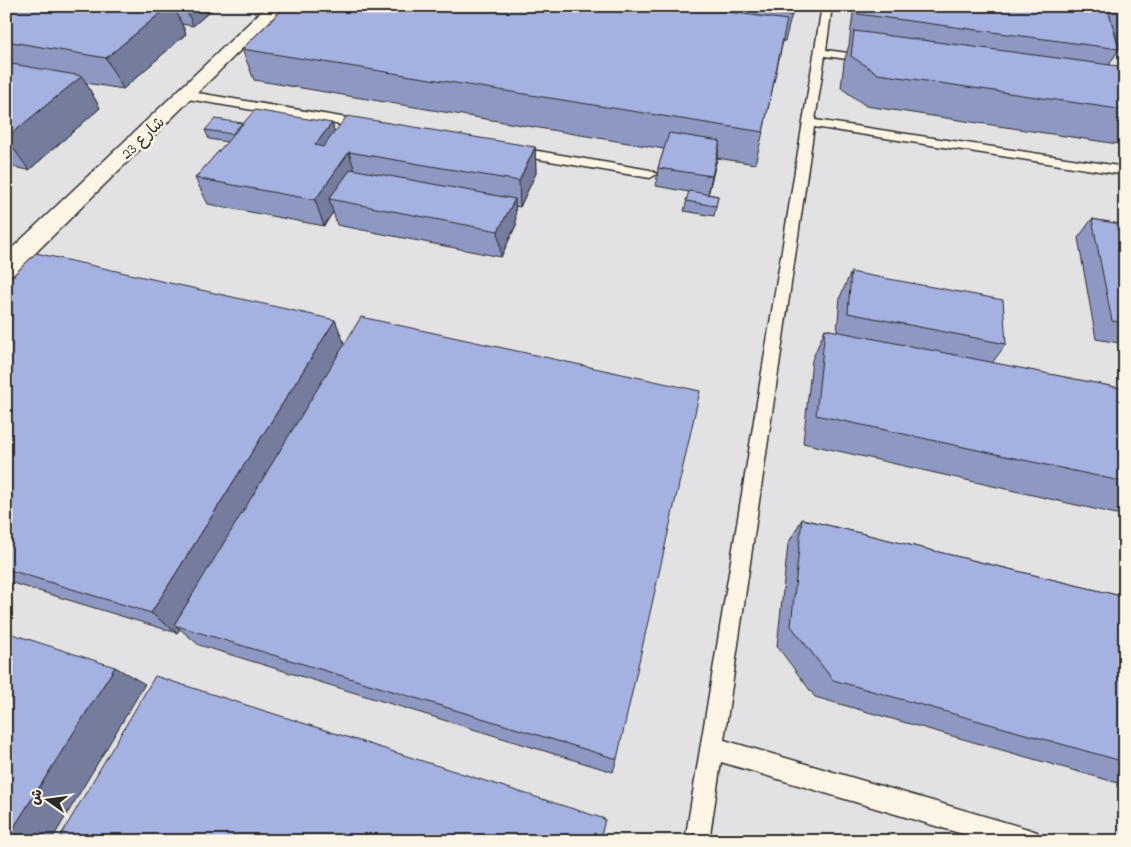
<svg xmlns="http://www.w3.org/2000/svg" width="1131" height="847" font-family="'Indie Flower','Playpen Sans Arabic',sans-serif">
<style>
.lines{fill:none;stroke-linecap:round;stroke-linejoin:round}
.lane-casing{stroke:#2b2b2b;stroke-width:3}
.secondary-casing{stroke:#2b2b2b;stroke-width:3}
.lane{fill:#fcf5e5;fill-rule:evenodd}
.secondary{fill:#fcf5e5;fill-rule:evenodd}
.wall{fill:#8e98c2;stroke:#2b2b2b}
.shaded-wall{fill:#747c9e;stroke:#2b2b2b}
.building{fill:#a5b1e1;stroke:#2b2b2b}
.labels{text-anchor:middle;stroke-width:5;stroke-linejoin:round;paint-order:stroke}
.far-street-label{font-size:16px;fill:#2b2b2b;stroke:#fcf5e5}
</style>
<rect width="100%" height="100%" fill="#e2e1e4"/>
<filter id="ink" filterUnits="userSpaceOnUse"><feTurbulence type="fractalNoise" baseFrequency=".02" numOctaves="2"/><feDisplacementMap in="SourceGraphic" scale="10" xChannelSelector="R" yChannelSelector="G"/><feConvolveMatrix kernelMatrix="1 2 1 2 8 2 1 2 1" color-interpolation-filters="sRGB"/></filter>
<g filter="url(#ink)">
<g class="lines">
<defs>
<path id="lane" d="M 822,6 L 832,6 L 826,50 L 869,56 L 875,59 L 869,62 L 825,56 L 815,120 L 1125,167 L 1125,175 L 814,127 L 724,740 L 1028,829 L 1037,832 L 1040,841 L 986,841 L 721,762 L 709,841 L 685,841 Z
M 186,91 L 365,121 L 371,125 L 365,129 L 182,98 L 180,95 L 182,92 Z
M 514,147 L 650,170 L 657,174 L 650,178 L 509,154 L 508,151 Z"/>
<path id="secondary" d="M 267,6 L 285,6 L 14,274 L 6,276 L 6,254 Z"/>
</defs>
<!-- lane casing -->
<use href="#lane" class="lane-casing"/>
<!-- secondary casing -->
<use href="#secondary" class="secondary-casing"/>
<!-- lane -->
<use href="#lane" class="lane"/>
<!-- secondary -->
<use href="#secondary" class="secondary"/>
</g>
<!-- wall -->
<path class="wall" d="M 6,6 L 216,6 L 193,26 L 182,24 L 186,34 L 123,89 L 86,83 L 100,108 L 29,170 L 6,166 Z
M 286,6 L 794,6 L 785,41 L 783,41 L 763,132 L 755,164 L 717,158 L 708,194 L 718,196 L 714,216 L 684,211 L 689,192 L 656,186 L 658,168 L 664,149 L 254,80 L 242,49 Z
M 854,6 L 1088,6 L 1119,49 L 1109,65 L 1125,67 L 1125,135 L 1118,144 L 866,106 L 841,88 L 844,62 L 849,45 Z
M 1107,6 L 1125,6 L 1125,66 Z
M 332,123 L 334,132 L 535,147 L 536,173 L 520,207 L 515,206 L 516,225 L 501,257 L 337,225 L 333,212 L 324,226 L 208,204 L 195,178 L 227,142 L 209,139 L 205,130 L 242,124 Z
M 1092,219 L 1125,225 L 1125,344 L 1096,339 L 1078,238 Z
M 851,272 L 1006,344 L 992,363 L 1125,389 L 1125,516 L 803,443 L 812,360 L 825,329 L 837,332 L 840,297 Z
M 6,283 L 335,320 L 344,344 L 617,759 L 613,772 L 199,645 L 180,629 L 177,633 L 6,581 Z
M 802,519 L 1125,597 L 1125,785 L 815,697 L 777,646 L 788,544 Z"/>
<!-- shaded-wall -->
<path class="shaded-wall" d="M 169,6 L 174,6 L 186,34 L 123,89 L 106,58 Z
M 185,6 L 216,6 L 193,26 Z
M 82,76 L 100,108 L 29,170 L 6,138 Z
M 332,123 L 339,149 L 323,171 L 315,145 Z
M 720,141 L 717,159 L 708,195 L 712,176 Z
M 535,147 L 536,173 L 520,207 L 519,181 Z
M 349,152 L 357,178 L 329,199 L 333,212 L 324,226 L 315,200 Z
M 515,199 L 516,225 L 501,257 L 498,231 Z
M 335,320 L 347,350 L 174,625 L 180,629 L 177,633 L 151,613 Z
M 115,667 L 145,684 L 51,841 L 40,841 L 9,835 Z"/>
<!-- building -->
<path class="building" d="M 6,6 L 169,6 L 106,58 L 6,41 Z
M 286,6 L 686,6 L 787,20 L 763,132 L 242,49 Z
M 722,6 L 794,6 L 792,16 Z
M 859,6 L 1088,6 L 1108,9 L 1119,49 L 858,14 Z
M 854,31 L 1125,67 L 1125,110 L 878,74 L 851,56 Z
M 6,63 L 82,76 L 6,138 Z
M 255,110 L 332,123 L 315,145 L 323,147 L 347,116 L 535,147 L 519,181 L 349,152 L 315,200 L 195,178 Z
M 215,119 L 242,123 L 232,134 L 205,130 Z
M 669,133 L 720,141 L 712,176 L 658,168 Z
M 351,169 L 515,199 L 498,231 L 329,199 Z
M 689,191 L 718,196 L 716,206 L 686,201 Z
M 1092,219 L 1125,225 L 1125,323 L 1112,321 Z
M 36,253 L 335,320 L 151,613 L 6,569 L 6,283 Z
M 851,272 L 1003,300 L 1006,344 L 848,313 Z
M 361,317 L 700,391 L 617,759 L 174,625 Z
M 825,329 L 1125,389 L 1125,482 L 816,415 Z
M 802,519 L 1125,597 L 1125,762 L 833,680 L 791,626 Z
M 6,632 L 115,667 L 9,835 L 6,834 Z
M 155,676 L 605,819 L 600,841 L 60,841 L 58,840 Z"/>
</g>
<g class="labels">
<!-- far-street labels -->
<g class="far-street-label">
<text transform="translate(142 137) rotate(-44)" y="6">شارع 23</text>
</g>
</g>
<!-- margin -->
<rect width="1131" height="847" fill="none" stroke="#fcf5e5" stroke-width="25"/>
<rect x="12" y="12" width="1106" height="822" fill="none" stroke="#2b2b2b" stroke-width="2" filter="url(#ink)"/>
<!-- north arrow -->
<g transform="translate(48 800) rotate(284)" stroke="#fcf5e5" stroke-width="4" paint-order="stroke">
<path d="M0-4L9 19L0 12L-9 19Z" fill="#2b2b2b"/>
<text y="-8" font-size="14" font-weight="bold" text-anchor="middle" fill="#2b2b2b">ش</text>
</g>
</svg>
